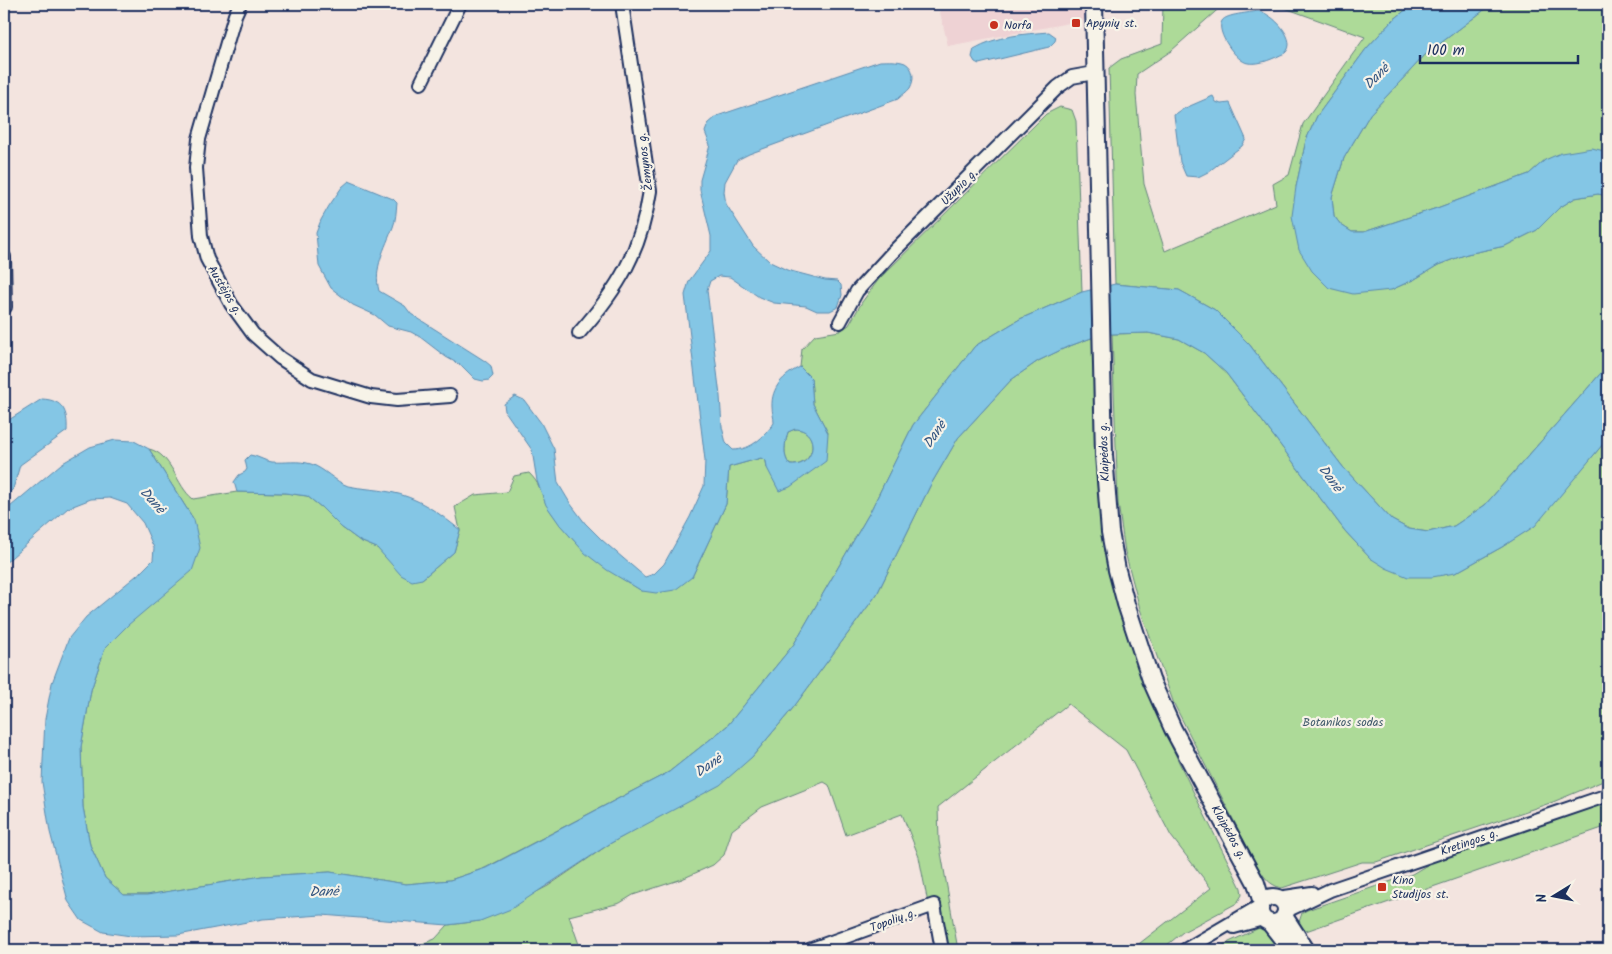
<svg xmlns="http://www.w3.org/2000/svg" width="1612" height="954" font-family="Kalam,sans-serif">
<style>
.built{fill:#eed2d4}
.green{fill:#adda98;stroke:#64847b}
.water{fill:#84c6e5;stroke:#5a8aaf;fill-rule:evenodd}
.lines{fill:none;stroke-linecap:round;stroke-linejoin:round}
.street-casing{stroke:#1b2f5e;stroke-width:16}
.secondary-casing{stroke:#1b2f5e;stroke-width:20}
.street{stroke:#f7f3e8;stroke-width:12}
.secondary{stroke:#f7f3e8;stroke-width:16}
.poi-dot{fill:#c8321e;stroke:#f7f3e8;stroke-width:2}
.labels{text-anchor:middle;stroke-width:4.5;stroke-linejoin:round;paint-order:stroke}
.poi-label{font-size:12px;fill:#1b2f5e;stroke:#f7f3e8;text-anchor:start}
.street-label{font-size:12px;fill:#1b2f5e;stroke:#f7f3e8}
.park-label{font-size:12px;fill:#405a6c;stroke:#f7f3e8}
.water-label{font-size:14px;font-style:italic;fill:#355580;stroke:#f7f3e8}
</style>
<rect width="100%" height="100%" fill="#f3e4df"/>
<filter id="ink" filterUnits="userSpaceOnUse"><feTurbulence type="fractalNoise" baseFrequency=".02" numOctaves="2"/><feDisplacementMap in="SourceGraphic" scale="10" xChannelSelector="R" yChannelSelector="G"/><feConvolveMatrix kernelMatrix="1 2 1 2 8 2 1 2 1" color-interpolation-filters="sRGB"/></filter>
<g filter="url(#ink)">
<!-- built -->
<path class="built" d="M 938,4 L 1085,4 L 1085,20 L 948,46 Z"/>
<!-- green -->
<path class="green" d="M 1163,4 L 1224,4 L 1171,51 L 1137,74 L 1136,95 L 1144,184 L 1165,251 L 1276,204 L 1273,184 L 1289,175 L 1303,124 L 1365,37 L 1274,4 L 1413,4 L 1392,21 L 1366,49 L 1317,116 L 1306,140 L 1296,187 L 1391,290 L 1415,279 L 1438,265 L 1467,254 L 1505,246 L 1537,230 L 1559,208 L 1575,198 L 1598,194 L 1608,196 L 1608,365 L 1485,505 L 1454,526 L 1428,532 L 1409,529 L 1392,520 L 1343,467 L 1249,344 L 1215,310 L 1179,290 L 1115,284 L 1109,68 L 1121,59 L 1162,44 Z
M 1492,4 L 1608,4 L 1608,152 L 1592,149 L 1545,160 L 1529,174 L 1437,208 L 1364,232 L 1352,232 L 1341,225 L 1334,216 L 1332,197 L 1344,158 L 1370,114 L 1425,55 Z
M 1060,107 L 1072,110 L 1076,121 L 1082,292 L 1020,319 L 975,346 L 913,425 L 870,512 L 794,644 L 727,726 L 669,772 L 485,868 L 450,880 L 406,884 L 330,872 L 262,876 L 147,895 L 124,895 L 105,878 L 90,845 L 83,807 L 81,747 L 91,690 L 105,648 L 128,625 L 194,520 L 149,449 C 172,454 176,486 193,499 L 237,492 L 285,493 L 307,496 L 321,507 L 341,527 L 360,541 L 377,548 L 387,558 L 422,579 L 454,552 L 460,530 L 455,507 L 475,495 L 507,492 L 514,476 L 529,473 C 540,484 540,490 546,503 C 549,510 554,516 559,522 C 581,554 610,570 642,591 L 692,577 L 726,504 L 729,467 L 761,458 L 766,461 L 767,468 L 790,487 L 828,433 L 813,404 L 811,378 L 800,367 L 802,349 L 815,335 L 840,331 L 849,325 L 862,302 L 879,279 L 1046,114 Z
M 1148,333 L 1179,339 L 1204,353 L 1226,373 L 1345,531 L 1370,558 L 1455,573 L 1502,547 L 1534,526 L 1608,438 L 1608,779 L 1553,802 L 1376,862 L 1362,862 L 1282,888 C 1268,885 1263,875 1256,864 L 1174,704 L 1140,609 L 1125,552 L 1118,503 L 1112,334 Z
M 1094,337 C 1096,417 1092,500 1110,578 C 1137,688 1192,788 1241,888 L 1242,895 L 1237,903 L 1183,932 L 1161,950 L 1131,950 L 1211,888 L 1171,836 L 1126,750 L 1068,704 L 938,807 L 939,841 L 958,950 L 937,950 L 919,857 L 902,814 L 846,835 L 829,785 L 824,782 L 762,807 L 732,830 L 724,855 L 713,865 L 682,879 L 633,895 L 620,903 L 569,916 L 581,950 L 406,950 L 435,939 L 448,925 L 480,921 L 548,886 L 611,843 L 658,817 L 752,757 L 793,708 L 877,594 L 930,486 L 958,438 L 1011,380 L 1038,361 L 1067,347 Z
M 795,429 C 820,429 817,467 790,465 C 782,456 785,443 788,432 Z
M 1608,800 L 1608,826 L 1303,932 L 1299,922 L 1302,913 L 1307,910 L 1412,874 L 1439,858 Z
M 1261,927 L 1264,927 L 1286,950 L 1212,950 Z"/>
<!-- water -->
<path class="water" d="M 1413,4 L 1492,4 L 1425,55 L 1370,114 L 1344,158 L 1332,197 L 1334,216 L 1341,225 L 1352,232 L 1364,232 L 1437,208 L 1529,174 L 1545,160 L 1561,153 L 1592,148 L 1608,152 L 1608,196 L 1598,194 L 1575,198 L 1559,208 L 1537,230 L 1505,246 L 1467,254 L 1438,265 L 1415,279 L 1391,290 L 1353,294 L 1329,288 L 1312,271 L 1299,250 L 1292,216 L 1296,187 L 1306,140 L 1317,116 L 1366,49 L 1392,21 Z
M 1258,11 C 1273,13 1299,41 1285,53 C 1274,58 1261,65 1248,63 C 1237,62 1215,32 1222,21 C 1226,14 1250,13 1258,11 Z
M 1049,32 L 1056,37 L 1055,41 L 1049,47 L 979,64 L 975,62 L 972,57 L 974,49 C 996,36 1023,34 1049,32 Z
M 880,61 C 888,61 897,60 905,63 C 914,68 915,79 910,88 C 907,92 902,95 898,99 L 749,154 L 737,160 L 725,182 L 724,192 L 726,204 L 753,246 L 770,262 L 787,270 L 825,280 L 837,281 L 841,285 L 842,295 L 838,307 L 830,311 L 817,311 L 806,306 L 774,303 L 759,297 L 730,277 L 719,276 L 710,281 L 707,290 L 720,396 L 722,427 L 726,443 L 733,450 C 751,450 764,437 774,423 C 774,417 772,412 772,407 C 771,387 784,375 800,367 L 811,378 L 813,404 L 828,433 L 826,461 L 790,487 L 779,491 L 767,468 L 766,461 L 761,458 L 729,467 L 726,504 L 692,577 L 675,590 L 656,593 L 642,591 L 607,570 L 585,553 L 560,525 L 546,505 L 537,481 L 532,450 L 505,411 L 504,404 L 515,396 L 524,400 L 541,423 L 554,449 L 558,483 L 570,503 L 585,523 L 602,540 L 645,577 L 654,574 L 664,564 L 690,517 L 704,486 L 705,460 L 685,295 L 689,281 L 711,251 L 711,236 L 700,190 L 700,180 L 710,145 L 705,132 L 708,124 L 717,116 ZM 795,429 C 820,429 817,468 790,465 C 782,456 785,443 788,432 Z
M 1213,96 L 1216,102 L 1221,104 L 1230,103 L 1246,139 L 1242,146 L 1208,172 L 1198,177 L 1186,176 L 1180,162 L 1174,115 L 1183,109 Z
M 349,181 L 393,199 L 397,203 C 396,211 396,220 393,227 C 385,248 373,268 379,291 L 405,306 L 411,314 L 485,361 L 491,366 L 493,376 L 489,380 L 483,381 L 475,379 L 462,366 L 446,357 L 420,337 L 411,332 L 388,326 L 375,315 L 353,305 L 331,288 L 319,266 L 316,233 L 321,220 L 329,206 L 342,187 Z
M 1115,284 L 1179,290 L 1215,310 L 1249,344 L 1343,467 L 1392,520 L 1409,529 L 1428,532 L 1454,526 L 1485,505 L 1608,365 L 1608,438 L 1535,526 L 1502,547 L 1455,573 L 1432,577 L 1408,577 L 1386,568 L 1370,558 L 1345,531 L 1226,373 L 1204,353 L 1179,339 L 1148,333 L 1112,334 L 1094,337 L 1067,347 L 1038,361 L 1011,380 L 958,438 L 930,486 L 877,594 L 793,708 L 752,757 L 720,785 L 611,843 L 511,909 L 480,921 L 448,925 L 322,915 L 263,919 L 178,935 L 131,936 L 103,932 L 81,920 L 68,901 L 50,832 L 42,782 L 45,719 L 52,683 L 69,638 L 86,617 L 142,571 L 153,560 L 154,548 L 143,523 L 127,504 L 110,498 L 91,499 L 68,508 L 4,564 L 4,512 L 61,464 L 90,447 L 115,440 L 134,441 L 149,449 L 194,520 L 200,548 L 192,571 L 128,625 L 105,648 L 91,690 L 81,747 L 83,807 L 90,845 L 105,878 L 124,895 L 147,895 L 262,876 L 330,872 L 406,884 L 450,880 L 486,868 L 669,772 L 727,726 L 794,644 L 870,512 L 913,425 L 975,346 L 1020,319 L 1082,292 Z
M 42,399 C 63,400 68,411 67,431 L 20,465 L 13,489 L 4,499 L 4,423 Z
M 250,455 C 258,456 264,461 272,462 C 285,463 298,460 311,464 C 325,469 334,481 348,486 C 362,489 376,489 390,492 C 418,497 439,513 460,530 L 454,552 L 422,579 L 412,581 L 401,575 L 377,548 L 360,541 L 341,527 L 321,507 L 307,496 L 285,493 L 237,492 L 234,482 L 239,475 L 245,472 L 247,469 L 245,460 Z"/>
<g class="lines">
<defs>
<path id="street" d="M 240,4 L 235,15 L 199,139 L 196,168 L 201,236 L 207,259 L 231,304 L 253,334 L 280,358 L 312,379 L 371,397 L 397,400 L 450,396
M 421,83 L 460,4
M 4,257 L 5,307
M 840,322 L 857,291 L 892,253 L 1058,87 L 1072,77 L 1094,73
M 579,333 C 619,288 641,251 650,191 L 622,4
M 1278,898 L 1312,893
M 1286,911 L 1330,890 L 1608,795
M 1234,927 L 1263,919
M 809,950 L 934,905 L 942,950
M 1185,950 L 1260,906"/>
<path id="secondary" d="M 1094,4 L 1104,455 L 1110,532 L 1117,570 L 1126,604 L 1151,680 L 1173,729 L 1256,883 L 1262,903
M1260 910a13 13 0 1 1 26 0a13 13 0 1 1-26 0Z
M 1284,916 L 1306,950
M 1270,923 L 1291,950"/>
</defs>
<!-- street casing -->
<use href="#street" class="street-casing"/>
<!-- secondary casing -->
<use href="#secondary" class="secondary-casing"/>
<!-- street -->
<use href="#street" class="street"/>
<!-- secondary -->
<use href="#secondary" class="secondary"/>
</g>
</g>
<!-- markers -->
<g class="poi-dot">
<rect x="1071" y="18" width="10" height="10" rx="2.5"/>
<circle cx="994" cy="25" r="5"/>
<rect x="1377" y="882" width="10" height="10" rx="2.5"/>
</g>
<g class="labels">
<!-- poi labels -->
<g class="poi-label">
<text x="1086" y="27">Apynių st.</text>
<text x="1004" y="29">Norfa</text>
<text x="1392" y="884">Kino<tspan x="1392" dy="14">Studijos st.</tspan></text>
</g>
<!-- street labels -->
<g class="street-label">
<text transform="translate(645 162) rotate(-97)" y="4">Žemynos g.</text>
<text transform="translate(959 187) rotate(-45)" y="4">Užupio g.</text>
<text transform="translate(225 290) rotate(59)" y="4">Austėjos g.</text>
<text transform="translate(1104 452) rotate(-92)" y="4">Klaipėdos g.</text>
<text transform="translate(1229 832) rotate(61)" y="4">Klaipėdos g.</text>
<text transform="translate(1469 842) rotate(-19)" y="4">Kretingos g.</text>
<text transform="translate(893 920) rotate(-20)" y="4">Topolių g.</text>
</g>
<!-- park labels -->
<g class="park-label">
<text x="1343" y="726">Botanikos sodas</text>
</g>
<!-- water labels -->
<g class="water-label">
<text transform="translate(1376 76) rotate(-45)" y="5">Danė</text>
<text transform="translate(934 434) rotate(-56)" y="5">Danė</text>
<text transform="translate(1331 478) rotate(53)" y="5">Danė</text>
<text transform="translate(153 500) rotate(48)" y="5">Danė</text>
<text transform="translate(708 765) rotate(-34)" y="5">Danė</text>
<text transform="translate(324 891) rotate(-1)" y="5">Danė</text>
</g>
</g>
<!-- margin -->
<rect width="1612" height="954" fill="none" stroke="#f7f3e8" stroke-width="20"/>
<rect x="10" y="10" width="1592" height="934" fill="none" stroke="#1b2f5e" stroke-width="2" filter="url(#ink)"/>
<!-- north arrow -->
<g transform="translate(1554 896) rotate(260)" stroke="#f7f3e8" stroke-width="4" paint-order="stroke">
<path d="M0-4L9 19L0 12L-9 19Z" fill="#1b2f5e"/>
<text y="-8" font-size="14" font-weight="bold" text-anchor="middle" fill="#1b2f5e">N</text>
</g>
<!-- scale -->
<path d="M1420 55v8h158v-8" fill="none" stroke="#1b2f5e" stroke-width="2.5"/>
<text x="1427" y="55" font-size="15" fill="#1b2f5e" stroke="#f7f3e8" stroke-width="4" paint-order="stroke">100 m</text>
</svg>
